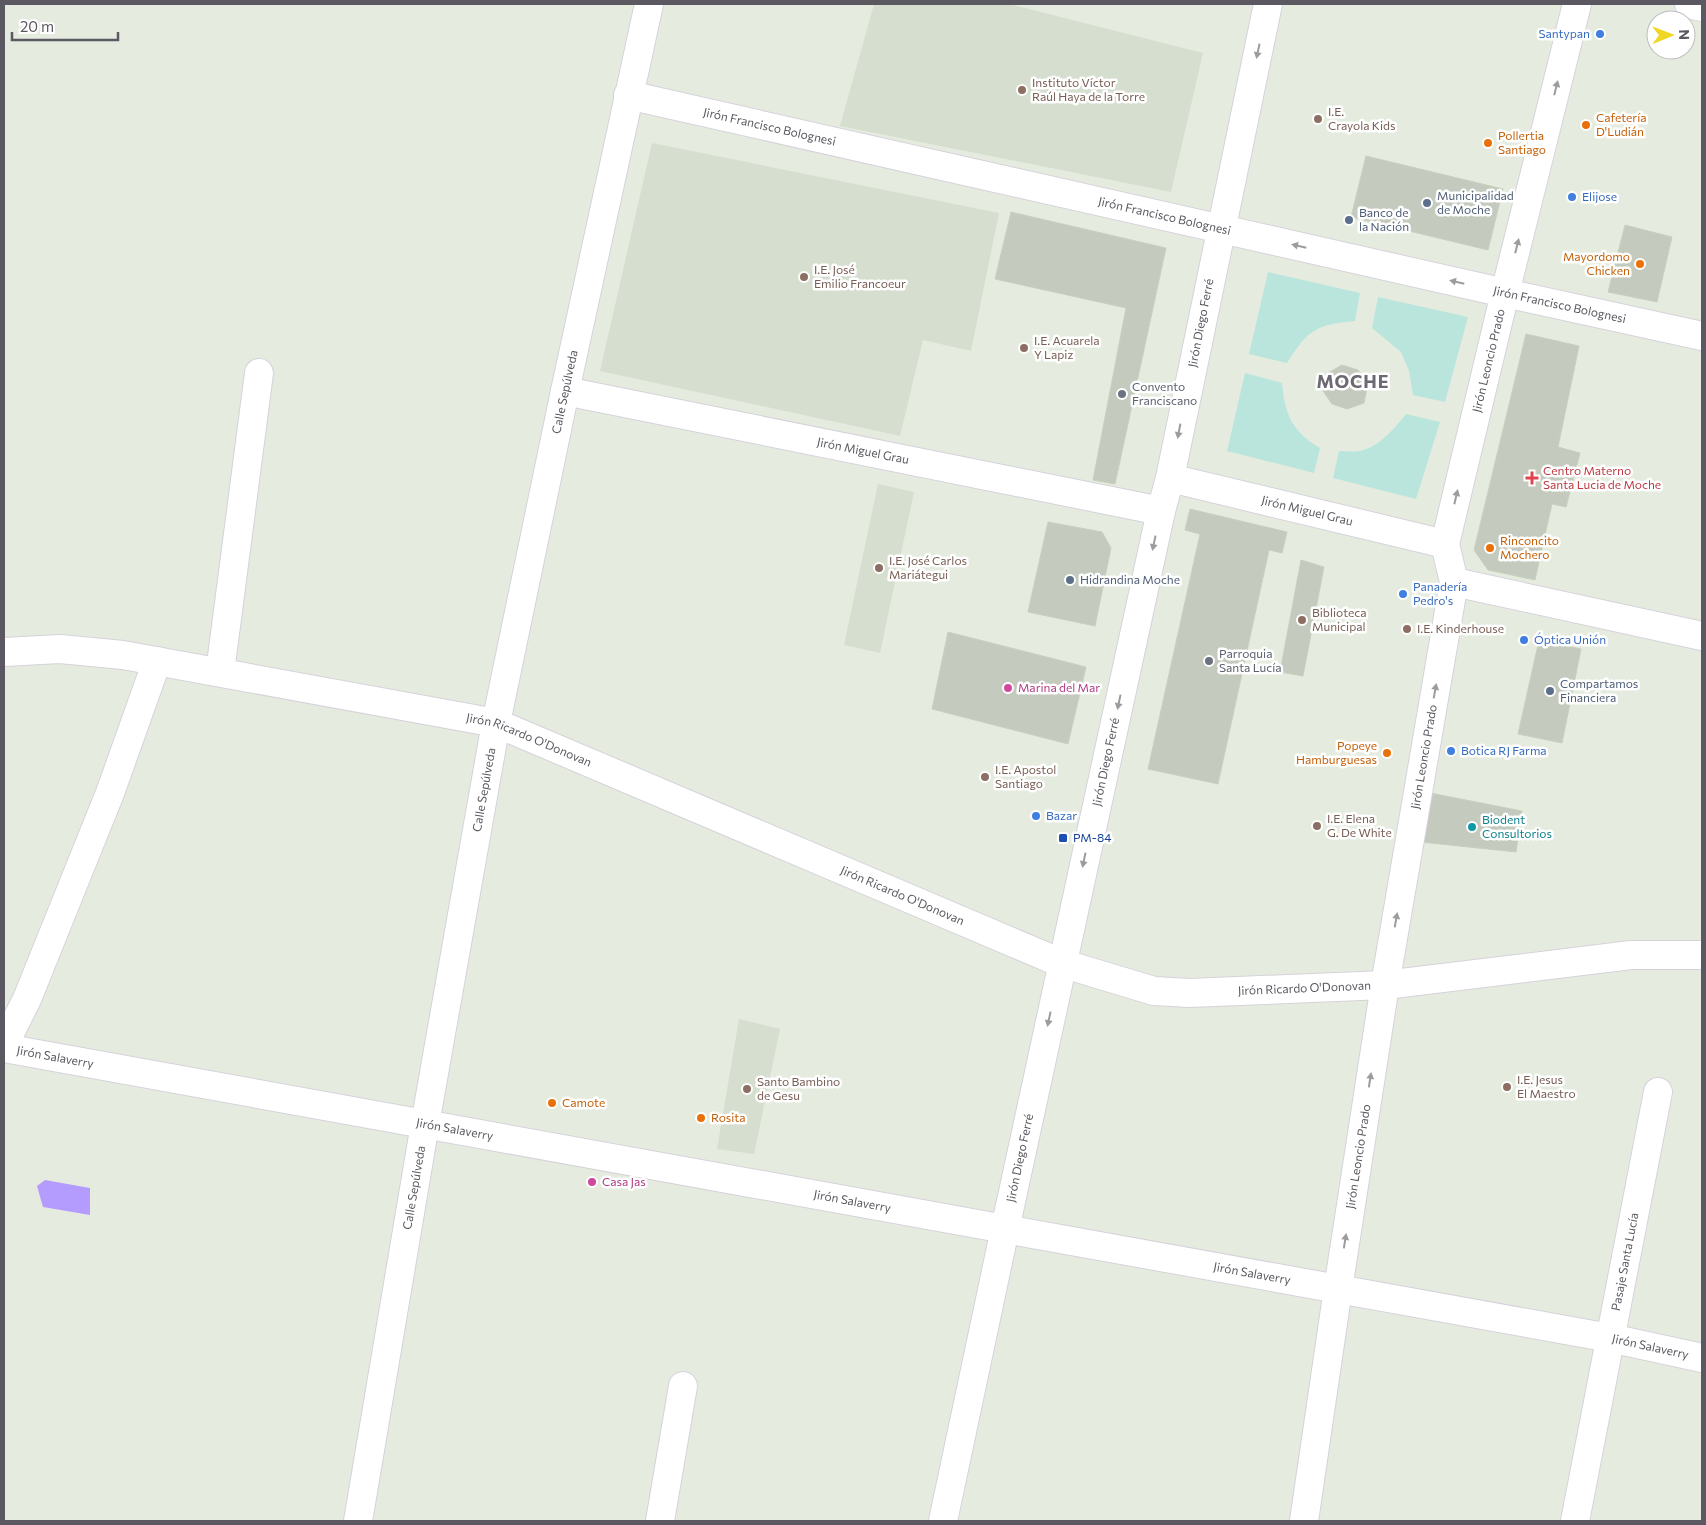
<svg xmlns="http://www.w3.org/2000/svg" width="1706" height="1525" font-family="Commissioner,sans-serif">
<style>
.education{fill:#d6ded0}
.green{fill:#bae5dd}
.water{fill:#b49cff}
.building{fill:#c4cabe;stroke:#c7d1be}
.lines{fill:none;stroke-linecap:round;stroke-linejoin:round}
.minor-casing{stroke:#d6d2da;stroke-width:30}
.tertiary-casing{stroke:#d6d2da;stroke-width:30}
.minor{stroke:#fff;stroke-width:28}
.tertiary{stroke:#fff;stroke-width:28}
.oneway{fill:#9d9ba0}
.shop-dot{fill:#3f7fe0;stroke:#fff;stroke-width:2}
.education-dot{fill:#8d6e63;stroke:#fff;stroke-width:2}
.food-dot{fill:#e8710a;stroke:#fff;stroke-width:2}
.service-dot{fill:#5c6f8a;stroke:#fff;stroke-width:2}
.worship-dot{fill:#6b7280;stroke:#fff;stroke-width:2}
.health-dot{fill:#e0444e;stroke:#fff;stroke-width:2}
.hotel-dot{fill:#d1479c;stroke:#fff;stroke-width:2}
.culture-dot{fill:#0f9aa8;stroke:#fff;stroke-width:2}
.transit-dot{fill:#1a4fb4;stroke:#fff;stroke-width:2}
.labels{text-anchor:middle;stroke-width:5;stroke-linejoin:round;paint-order:stroke}
.shop-label{font-size:12px;fill:#366cbe;stroke:#fff;text-anchor:start}
.education-label{font-size:12px;fill:#785e54;stroke:#fff;text-anchor:start}
.food-label{font-size:12px;fill:#c56008;stroke:#fff;text-anchor:start}
.street-label{font-size:12px;fill:#5c5861;stroke:#fff}
.service-label{font-size:12px;fill:#4e5e75;stroke:#fff;text-anchor:start}
.worship-label{font-size:12px;fill:#5b616d;stroke:#fff;text-anchor:start}
.health-label{font-size:12px;fill:#be3a42;stroke:#fff;text-anchor:start}
.hotel-label{font-size:12px;fill:#b23c85;stroke:#fff;text-anchor:start}
.culture-label{font-size:12px;fill:#0d838f;stroke:#fff;text-anchor:start}
.transit-label{font-size:12px;fill:#164399;stroke:#fff;text-anchor:start}
.district-label{font-size:18px;font-weight:bold;letter-spacing:1px;fill:#6c6973;stroke:#fff}
</style>
<rect width="100%" height="100%" fill="#e5ecdf"/>
<!-- education -->
<path class="education" d="M 874,4 L 1009,4 L 1203,53 L 1171,192 L 840,126 Z
M 652,143 L 999,213 L 971,351 L 923,340 L 900,436 L 600,371 Z
M 878,484 L 914,492 L 880,653 L 844,645 Z
M 739,1019 L 780,1029 L 754,1154 L 717,1149 Z"/>
<!-- green -->
<path class="green" d="M 1268,272 L 1360,293 L 1355,321 C 1315,325 1308,330 1287,363 L 1249,354 Z
M 1378,297 L 1468,317 L 1445,402 L 1413,395 L 1409,371 L 1401,352 L 1372,328 Z
M 1245,373 L 1282,383 C 1285,415 1292,431 1320,448 L 1314,473 L 1227,451 Z
M 1406,414 L 1440,422 L 1416,499 L 1333,478 L 1339,451 C 1346,451 1353,452 1359,451 C 1378,448 1395,428 1406,414 Z"/>
<!-- water -->
<path class="water" d="M 45,1180 L 90,1188 L 90,1215 L 43,1207 L 37,1186 Z"/>
<!-- building -->
<path class="building" d="M 1366,156 L 1503,189 L 1488,250 L 1351,217 Z
M 1011,212 L 1166,248 L 1115,484 L 1093,480 L 1126,308 L 995,279 Z
M 1625,225 L 1672,237 L 1657,302 L 1608,292 Z
M 1526,334 L 1579,346 L 1558,447 L 1580,453 L 1566,507 L 1552,504 L 1535,580 L 1488,570 L 1474,550 Z
M 1342,365 L 1358,370 L 1368,383 L 1364,403 L 1347,409 L 1332,404 L 1323,391 L 1328,373 Z
M 1190,509 L 1287,532 L 1282,553 L 1269,550 L 1218,784 L 1148,769 L 1200,534 L 1185,530 Z
M 1048,522 L 1102,532 L 1111,548 L 1095,626 L 1028,612 Z
M 1301,560 L 1324,567 L 1303,676 L 1280,672 Z
M 948,632 L 1086,667 L 1068,744 L 932,709 Z
M 1539,640 L 1581,649 L 1562,743 L 1518,734 Z
M 1430,793 L 1522,811 L 1516,852 L 1421,842 Z"/>
<g class="lines">
<defs>
<g id="minor">
<path d="M 1689,4 L 1702,7"/>
<path id="s1" d="M 628,95 L 1505,293 L 1702,336"/>
<path id="s2" d="M 565,391 L 1161,511"/>
<path id="s3" d="M 1170,478 L 1445,544"/>
<path d="M 1454,582 L 1702,636"/>
<path id="s4" d="M 4,652 L 60,649 L 123,655 L 496,723 L 1061,963 L 1154,991 L 1190,993 L 1385,985 L 1631,955 L 1702,955"/>
<path d="M 220,672 L 259,373"/>
<path d="M 4,1045 L 27,999 L 110,793 L 157,661"/>
<path id="s5" d="M 4,1048 L 1005,1229 L 943,1521"/>
<path id="s6" d="M 358,1521 L 425,1124 L 496,723 L 565,391 L 649,4"/>
<path d="M 660,1521 L 683,1386"/>
<path d="M 1304,1521 L 1338,1289"/>
<path id="s7" d="M 1575,1521 L 1658,1092"/>
</g>
<g id="tertiary">
<path id="s8" d="M 1268,4 L 1170,478 L 1161,511 L 1005,1229 L 1610,1338 L 1702,1358"/>
<path id="s9" d="M 1338,1289 L 1385,985 L 1454,582 L 1445,544 L 1505,293 L 1577,4"/>
</g>
</defs>
<!-- minor casing -->
<use href="#minor" class="minor-casing"/>
<!-- tertiary casing -->
<use href="#tertiary" class="tertiary-casing"/>
<!-- minor -->
<use href="#minor" class="minor"/>
<!-- tertiary -->
<use href="#tertiary" class="tertiary"/>
</g>
<!-- one-way arrows -->
<defs><path id="oneway-solid" d="M-6-.8H1V-3.2L6.5 0L1 3.2V.8H-6Z" transform="scale(1.25)"/></defs>
<g class="oneway">
<use href="#oneway-solid" transform="translate(1258 51) rotate(102)"/>
<use href="#oneway-solid" transform="translate(1556 88) rotate(-76)"/>
<use href="#oneway-solid" transform="translate(1299 246) rotate(-167)"/>
<use href="#oneway-solid" transform="translate(1517 246) rotate(-76)"/>
<use href="#oneway-solid" transform="translate(1457 282) rotate(-167)"/>
<use href="#oneway-solid" transform="translate(1179 431) rotate(101)"/>
<use href="#oneway-solid" transform="translate(1456 497) rotate(-77)"/>
<use href="#oneway-solid" transform="translate(1154 543) rotate(102)"/>
<use href="#oneway-solid" transform="translate(1435 691) rotate(-80)"/>
<use href="#oneway-solid" transform="translate(1119 702) rotate(102)"/>
<use href="#oneway-solid" transform="translate(1084 860) rotate(102)"/>
<use href="#oneway-solid" transform="translate(1396 920) rotate(-80)"/>
<use href="#oneway-solid" transform="translate(1049 1019) rotate(102)"/>
<use href="#oneway-solid" transform="translate(1370 1080) rotate(-81)"/>
<use href="#oneway-solid" transform="translate(1345 1241) rotate(-81)"/>
</g>
<!-- markers -->
<g class="shop-dot">
<circle cx="1600" cy="34" r="5"/>
<circle cx="1572" cy="197" r="5"/>
<circle cx="1403" cy="594" r="5"/>
<circle cx="1524" cy="640" r="5"/>
<circle cx="1451" cy="751" r="5"/>
<circle cx="1036" cy="816" r="5"/>
</g>
<g class="education-dot">
<circle cx="1022" cy="90" r="5"/>
<circle cx="1318" cy="119" r="5"/>
<circle cx="804" cy="277" r="5"/>
<circle cx="1024" cy="348" r="5"/>
<circle cx="879" cy="568" r="5"/>
<circle cx="1302" cy="620" r="5"/>
<circle cx="1407" cy="629" r="5"/>
<circle cx="985" cy="777" r="5"/>
<circle cx="1317" cy="826" r="5"/>
<circle cx="1507" cy="1087" r="5"/>
<circle cx="747" cy="1089" r="5"/>
</g>
<g class="food-dot">
<circle cx="1586" cy="125" r="5"/>
<circle cx="1488" cy="143" r="5"/>
<circle cx="1640" cy="264" r="5"/>
<circle cx="1490" cy="548" r="5"/>
<circle cx="1387" cy="753" r="5"/>
<circle cx="552" cy="1103" r="5"/>
<circle cx="701" cy="1118" r="5"/>
</g>
<g class="service-dot">
<circle cx="1427" cy="203" r="5"/>
<circle cx="1349" cy="220" r="5"/>
<circle cx="1070" cy="580" r="5"/>
<circle cx="1550" cy="691" r="5"/>
</g>
<g class="worship-dot">
<circle cx="1122" cy="394" r="5"/>
<circle cx="1209" cy="661" r="5"/>
</g>
<path class="health-dot" d="M1529.5 470.5h5v5h5v5h-5v5h-5v-5h-5v-5h5z"/>
<g class="hotel-dot">
<circle cx="1008" cy="688" r="5"/>
<circle cx="592" cy="1182" r="5"/>
</g>
<circle class="culture-dot" cx="1472" cy="827" r="5"/>
<rect class="transit-dot" x="1058" y="833" width="10" height="10" rx="2.5"/>
<g class="labels">
<!-- shop labels -->
<g class="shop-label">
<text x="1590" y="38" text-anchor="end">Santypan</text>
<text x="1582" y="201">Elijose</text>
<text x="1413" y="591">Panadería<tspan x="1413" dy="14">Pedro's</tspan></text>
<text x="1534" y="644">Óptica Unión</text>
<text x="1461" y="755">Botica RJ Farma</text>
<text x="1046" y="820">Bazar</text>
</g>
<!-- education labels -->
<g class="education-label">
<text x="1032" y="87">Instituto Víctor<tspan x="1032" dy="14">Raúl Haya de la Torre</tspan></text>
<text x="1328" y="116">I.E.<tspan x="1328" dy="14">Crayola Kids</tspan></text>
<text x="814" y="274">I.E. José<tspan x="814" dy="14">Emilio Francoeur</tspan></text>
<text x="1034" y="345">I.E. Acuarela<tspan x="1034" dy="14">Y Lapiz</tspan></text>
<text x="889" y="565">I.E. José Carlos<tspan x="889" dy="14">Mariátegui</tspan></text>
<text x="1312" y="617">Biblioteca<tspan x="1312" dy="14">Municipal</tspan></text>
<text x="1417" y="633">I.E. Kinderhouse</text>
<text x="995" y="774">I.E. Apostol<tspan x="995" dy="14">Santiago</tspan></text>
<text x="1327" y="823">I.E. Elena<tspan x="1327" dy="14">G. De White</tspan></text>
<text x="1517" y="1084">I.E. Jesus<tspan x="1517" dy="14">El Maestro</tspan></text>
<text x="757" y="1086">Santo Bambino<tspan x="757" dy="14">de Gesu</tspan></text>
</g>
<!-- food labels -->
<g class="food-label">
<text x="1596" y="122">Cafetería<tspan x="1596" dy="14">D'Ludián</tspan></text>
<text x="1498" y="140">Pollertia<tspan x="1498" dy="14">Santiago</tspan></text>
<text x="1630" y="261" text-anchor="end">Mayordomo<tspan x="1630" dy="14">Chicken</tspan></text>
<text x="1500" y="545">Rinconcito<tspan x="1500" dy="14">Mochero</tspan></text>
<text x="1377" y="750" text-anchor="end">Popeye<tspan x="1377" dy="14">Hamburguesas</tspan></text>
<text x="562" y="1107">Camote</text>
<text x="711" y="1122">Rosita</text>
</g>
<!-- street labels -->
<g class="street-label">
<text dy="4" stroke="none"><textPath href="#s1" startOffset="145">Jirón Francisco Bolognesi</textPath></text>
<text dy="4" stroke="none"><textPath href="#s1" startOffset="550">Jirón Francisco Bolognesi</textPath></text>
<text dy="4" stroke="none"><textPath href="#s1" startOffset="955">Jirón Francisco Bolognesi</textPath></text>
<text transform="translate(1201 323) rotate(-79)" y="4">Jirón Diego Ferré</text>
<text dy="4" stroke="none"><textPath href="#s9" startOffset="944">Jirón Leoncio Prado</textPath></text>
<text dy="4" stroke="none"><textPath href="#s6" startOffset="1148">Calle Sepúlveda</textPath></text>
<text dy="4" stroke="none"><textPath href="#s2" startOffset="304">Jirón Miguel Grau</textPath></text>
<text dy="4" stroke="none"><textPath href="#s3" startOffset="141">Jirón Miguel Grau</textPath></text>
<text dy="4" stroke="none"><textPath href="#s4" startOffset="535">Jirón Ricardo O'Donovan</textPath></text>
<text dy="4" stroke="none"><textPath href="#s9" startOffset="539">Jirón Leoncio Prado</textPath></text>
<text transform="translate(1106 762) rotate(-78)" y="4">Jirón Diego Ferré</text>
<text dy="4" stroke="none"><textPath href="#s6" startOffset="742">Calle Sepúlveda</textPath></text>
<text dy="4" stroke="none"><textPath href="#s4" startOffset="940">Jirón Ricardo O'Donovan</textPath></text>
<text dy="4" stroke="none"><textPath href="#s4" startOffset="1360">Jirón Ricardo O'Donovan</textPath></text>
<text dy="4" stroke="none"><textPath href="#s5" startOffset="52">Jirón Salaverry</textPath></text>
<text dy="4" stroke="none"><textPath href="#s5" startOffset="458">Jirón Salaverry</textPath></text>
<text dy="4" stroke="none"><textPath href="#s9" startOffset="134">Jirón Leoncio Prado</textPath></text>
<text transform="translate(1020 1158) rotate(-78)" y="4">Jirón Diego Ferré</text>
<text dy="4" stroke="none"><textPath href="#s6" startOffset="338">Calle Sepúlveda</textPath></text>
<text dy="4" stroke="none"><textPath href="#s5" startOffset="862">Jirón Salaverry</textPath></text>
<text dy="4" stroke="none"><textPath href="#s7" startOffset="264">Pasaje Santa Lucía</textPath></text>
<text dy="4" stroke="none"><textPath href="#s8" startOffset="1504">Jirón Salaverry</textPath></text>
<text dy="4" stroke="none"><textPath href="#s8" startOffset="1909">Jirón Salaverry</textPath></text>
</g>
<!-- service labels -->
<g class="service-label">
<text x="1437" y="200">Municipalidad<tspan x="1437" dy="14">de Moche</tspan></text>
<text x="1359" y="217">Banco de<tspan x="1359" dy="14">la Nación</tspan></text>
<text x="1080" y="584">Hidrandina Moche</text>
<text x="1560" y="688">Compartamos<tspan x="1560" dy="14">Financiera</tspan></text>
</g>
<!-- worship labels -->
<g class="worship-label">
<text x="1132" y="391">Convento<tspan x="1132" dy="14">Franciscano</tspan></text>
<text x="1219" y="658">Parroquia<tspan x="1219" dy="14">Santa Lucía</tspan></text>
</g>
<!-- health labels -->
<g class="health-label">
<text x="1543" y="475">Centro Materno<tspan x="1543" dy="14">Santa Lucia de Moche</tspan></text>
</g>
<!-- hotel labels -->
<g class="hotel-label">
<text x="1018" y="692">Marina del Mar</text>
<text x="602" y="1186">Casa Jas</text>
</g>
<!-- culture labels -->
<g class="culture-label">
<text x="1482" y="824">Biodent<tspan x="1482" dy="14">Consultorios</tspan></text>
</g>
<!-- transit labels -->
<g class="transit-label">
<text x="1073" y="842">PM-84</text>
</g>
<!-- district labels -->
<g class="district-label">
<text x="1353" y="388">MOCHE</text>
</g>
</g>
<!-- border -->
<rect width="1706" height="1525" fill="none" stroke="#5c5861" stroke-width="10"/>
<!-- north arrow -->
<g transform="translate(1671 35) rotate(89)"><circle r="24" fill="#ffffff" stroke="#bebcc0"/>
<path d="M0-4L9 19L0 12L-9 19Z" fill="#efd723"/>
<text y="-8" font-size="14" font-weight="bold" text-anchor="middle" fill="#5c5861">N</text>
</g>
<!-- scale -->
<path d="M12 32v8h106v-8" fill="none" stroke="#5c5861" stroke-width="2.5"/>
<text x="20" y="32" font-size="15" fill="#5c5861" stroke="#ffffff" stroke-width="4" paint-order="stroke">20 m</text>
</svg>
